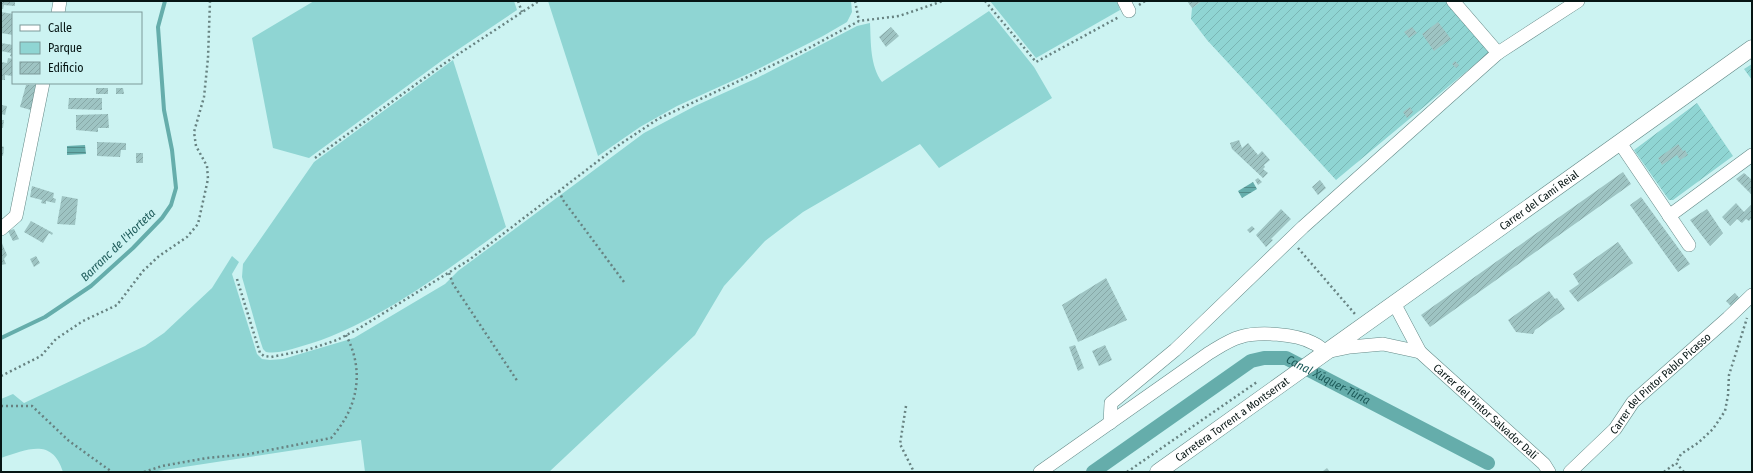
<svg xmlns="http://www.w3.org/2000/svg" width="1753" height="473" font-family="'Fira Sans Condensed',sans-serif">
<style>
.green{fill:#8fd5d3}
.garden{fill:url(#garden-furrows)}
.water{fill:url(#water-rules)}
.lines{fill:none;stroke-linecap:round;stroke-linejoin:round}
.stream{stroke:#65adab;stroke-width:4}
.canal{stroke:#65adab;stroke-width:14}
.building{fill:url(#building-hatch)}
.minor-casing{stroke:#658a88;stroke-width:14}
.major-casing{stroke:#658a88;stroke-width:17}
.path{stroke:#678281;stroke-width:2.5;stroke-dasharray:2 3;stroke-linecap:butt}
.minor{stroke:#fff;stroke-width:13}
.major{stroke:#fff;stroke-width:16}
.labels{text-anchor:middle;stroke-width:3;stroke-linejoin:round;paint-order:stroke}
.street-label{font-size:11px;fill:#061514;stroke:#ccf3f2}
.water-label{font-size:12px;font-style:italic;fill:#1c5a59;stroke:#ccf3f2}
</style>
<defs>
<pattern id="garden-furrows" width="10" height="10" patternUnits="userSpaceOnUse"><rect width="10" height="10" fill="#8fd5d3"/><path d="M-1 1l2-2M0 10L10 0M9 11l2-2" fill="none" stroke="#7ab6b4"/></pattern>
<pattern id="water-rules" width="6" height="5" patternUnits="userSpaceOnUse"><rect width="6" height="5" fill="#65adab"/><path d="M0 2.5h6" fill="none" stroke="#518c8a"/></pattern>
<pattern id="building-hatch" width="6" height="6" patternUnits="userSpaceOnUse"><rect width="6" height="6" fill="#9ec4c3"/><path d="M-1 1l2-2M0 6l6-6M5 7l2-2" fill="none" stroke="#87a8a7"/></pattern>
</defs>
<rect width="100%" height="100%" fill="#ccf3f2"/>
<!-- green -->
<path class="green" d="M 314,1 L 514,1 L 517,10 L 444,59 L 309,158 L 273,148 L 252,38 Z
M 548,1 L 851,1 L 852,12 L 847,22 L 823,36 L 754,71 L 677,106 L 640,127 L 598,156 Z
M 990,1 L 1117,1 L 1120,10 L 1036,58 Z
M 989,11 L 1034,67 L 1052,98 L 939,168 L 920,144 L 803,212 L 765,241 L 724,286 L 695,335 L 549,472 L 365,472 L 361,440 L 151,472 L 63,472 C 52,437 27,450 1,458 L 1,399 L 13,394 L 24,403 L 145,346 L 164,333 L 212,288 L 232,256 L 239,262 L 232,274 L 257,354 L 262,359 L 270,360 L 283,359 L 354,338 L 445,284 L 458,271 L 644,133 L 695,106 L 757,78 L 857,26 L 870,23 C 871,43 870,66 882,82 Z
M 453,60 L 506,227 C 446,271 371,328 299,347 C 288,350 277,354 266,352 L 263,349 L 260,340 L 242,277 L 243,264 L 314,162 Z"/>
<!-- garden -->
<path class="garden" d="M 1202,1 L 1449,1 L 1491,51 L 1336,180 L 1207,40 L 1191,19 L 1192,8 Z
M 1752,64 L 1752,80 L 1744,69 Z
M 1697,103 L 1733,156 L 1673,200 L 1669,200 L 1634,150 Z"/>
<!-- water -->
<path class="water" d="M 85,145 L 86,154 L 67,155 L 67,146 Z
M 1253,182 L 1257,189 L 1242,198 L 1238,191 Z"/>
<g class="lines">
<!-- stream -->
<path class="stream" d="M 1,338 L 45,317 L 91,286 L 133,248 L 162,218 L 171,205 L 176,188 L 172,150 L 164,110 L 158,27 L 165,1"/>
<!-- canal -->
<path class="canal" id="s1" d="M 1093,472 L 1251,361 L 1264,358 L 1286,358 L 1488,463"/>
</g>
<!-- building -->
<path class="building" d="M 1,1 L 15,2 L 15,6 L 4,5 L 3,9 L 1,9 Z
M 1187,1 L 1202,1 L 1192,8 Z
M 1,12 L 13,14 L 13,35 L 1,33 Z
M 1438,22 L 1451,39 L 1434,51 L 1422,34 Z
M 891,27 L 899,36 L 886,47 L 879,37 Z
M 1412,27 L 1417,33 L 1409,38 L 1404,32 Z
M 1,43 L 13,45 L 13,57 L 10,56 L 11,53 L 1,51 Z
M 8,58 L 13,59 L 13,76 L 5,75 L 5,80 L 1,80 L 1,62 L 7,63 Z
M 1455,61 L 1459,65 L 1456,68 L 1452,64 Z
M 26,85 L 37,85 L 31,110 L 20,107 Z
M 96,88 L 108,88 L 108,94 L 96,94 Z
M 116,88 L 123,88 L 124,94 L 116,94 Z
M 69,98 L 102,98 L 102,110 L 68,109 Z
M 1,105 L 7,106 L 5,115 L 1,114 Z
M 1410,107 L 1413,112 L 1407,118 L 1403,112 Z
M 108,114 L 109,128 L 98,128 L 98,132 L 76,130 L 76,115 Z
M 1,120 L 4,120 L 3,128 L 1,128 Z
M 1239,140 L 1242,148 L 1248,143 L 1258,155 L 1262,151 L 1270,160 L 1264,165 L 1265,167 L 1263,169 L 1268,173 L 1263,178 L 1232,149 L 1230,143 Z
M 97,142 L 126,143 L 126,150 L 121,150 L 120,157 L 97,156 Z
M 1678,144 L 1683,151 L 1685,150 L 1688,155 L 1680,160 L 1677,155 L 1662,165 L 1658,158 Z
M 1,146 L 4,147 L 3,156 L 1,155 Z
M 136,153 L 143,153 L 143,163 L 136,163 Z
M 1623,172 L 1631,184 L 1430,327 L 1421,315 Z
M 1744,173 L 1752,180 L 1752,195 L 1736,179 Z
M 1258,178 L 1262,182 L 1258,185 L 1255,180 Z
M 1320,180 L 1326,188 L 1318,195 L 1312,187 Z
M 32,186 L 54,193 L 53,198 L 56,199 L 55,203 L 46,201 L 46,204 L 41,203 L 42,200 L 30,197 Z
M 62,196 L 78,199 L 75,225 L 57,224 Z
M 1641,197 L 1690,264 L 1678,272 L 1630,205 Z
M 1736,203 L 1744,212 L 1752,204 L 1752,218 L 1749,221 L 1746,219 L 1742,223 L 1737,219 L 1730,226 L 1722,217 Z
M 1281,209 L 1291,219 L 1271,239 L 1273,240 L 1266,247 L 1256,235 Z
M 1707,209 L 1723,233 L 1710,246 L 1690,220 Z
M 31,221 L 53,233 L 52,235 L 49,233 L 43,243 L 24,232 Z
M 1252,226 L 1255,229 L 1250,233 L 1247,230 Z
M 14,229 L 19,239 L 13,241 L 8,231 Z
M 1,241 L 7,255 L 4,259 L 6,264 L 1,265 Z
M 1618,242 L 1633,263 L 1578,302 L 1569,291 L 1579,284 L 1573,274 Z
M 36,256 L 40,263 L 34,267 L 30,259 Z
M 1106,278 L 1127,320 L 1078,342 L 1062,305 Z
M 1549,291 L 1555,299 L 1557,298 L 1565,309 L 1535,330 L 1533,334 L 1516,332 L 1508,320 Z
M 1735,293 L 1741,300 L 1733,308 L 1726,301 Z
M 1075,345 L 1084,368 L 1078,371 L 1069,347 Z
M 1105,345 L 1112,360 L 1099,366 L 1092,351 Z
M 1327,468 L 1330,472 L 1322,472 Z"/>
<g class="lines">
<defs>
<g id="minor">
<path d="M 1124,1 L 1129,11"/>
<path d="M 1453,1 L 1498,53"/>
<path d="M 58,13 L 60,1"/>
<path d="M 1620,143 L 1689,245"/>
<path d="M 1669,216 L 1752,155"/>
<path d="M 1,229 L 16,216 L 43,83"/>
<path id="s2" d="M 1394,303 L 1420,352 L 1544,464 L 1549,472"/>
<path d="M 1110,423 L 1111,403 L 1175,350 L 1303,227 L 1480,69 L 1498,53 L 1578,1"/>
<path d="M 1040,472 L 1209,353 C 1219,347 1229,340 1240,337 C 1259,331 1296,334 1313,343 C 1318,345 1322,349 1326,352 L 1350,347 L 1383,344 L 1420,352"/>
<path id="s3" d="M 1570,472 L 1615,429 L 1633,402 L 1728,318 L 1752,295"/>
</g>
<g id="major">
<path id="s4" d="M 1158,472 L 1752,48"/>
</g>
</defs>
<!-- minor casing -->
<use href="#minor" class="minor-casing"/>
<!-- major casing -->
<use href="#major" class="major-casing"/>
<!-- path -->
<path class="path" d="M 518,1 L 522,12
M 855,1 L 859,21
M 985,1 L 1036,62 L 1119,17
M 1139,5 L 1145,1
M 315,158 L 445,63 L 539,1
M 559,191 L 563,200 L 624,282
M 1298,248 L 1355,314
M 449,273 L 453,284 L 518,382
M 237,279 L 260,353 L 264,356 L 271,357 L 307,350 L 337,340 L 358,329 L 469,260 L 619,145 L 658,119 L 807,49 L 859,21 L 899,16 L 943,1
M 1,376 L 41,356 L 56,339 L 83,321 L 117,305 L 143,271 L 159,256 L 187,237 L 198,224 L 208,179 L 207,166 L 196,146 L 194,132 L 204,97 L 208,58 L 210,1
M 1,406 L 32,406 L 69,441 L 112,472
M 906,406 L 900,444 L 914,472
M 144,472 L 162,466 L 207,458 L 249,454 L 331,438 C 358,408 365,371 346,335
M 1127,472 L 1257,382
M 1664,472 L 1676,463
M 1684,472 L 1676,463 L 1681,454 L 1698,443 L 1713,429 L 1725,411 L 1728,395 L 1729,375 L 1747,318"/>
<!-- minor -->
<use href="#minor" class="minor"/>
<!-- major -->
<use href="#major" class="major"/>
</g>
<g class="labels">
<!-- street labels -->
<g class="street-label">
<text dy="4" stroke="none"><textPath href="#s4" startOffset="468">Carrer del Camí Reial</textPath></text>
<text dy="4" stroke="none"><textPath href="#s3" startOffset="127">Carrer del Pintor Pablo Picasso</textPath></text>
<text dy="4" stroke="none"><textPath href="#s2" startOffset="144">Carrer del Pintor Salvador Dalí</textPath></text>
<text dy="4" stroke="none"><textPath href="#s4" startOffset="91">Carretera Torrent a Montserrat</textPath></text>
</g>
<!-- water labels -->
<g class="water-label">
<text transform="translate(118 245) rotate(-44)" y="4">Barranc de l'Horteta</text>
<text dy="4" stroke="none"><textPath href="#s1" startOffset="276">Canal Xúquer-Túria</textPath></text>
</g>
</g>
<!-- border -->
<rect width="1753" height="473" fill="none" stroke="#061514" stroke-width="4"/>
<!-- legend -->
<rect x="12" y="12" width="130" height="72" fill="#ccf3f2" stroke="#7d9a99"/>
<rect x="20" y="25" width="20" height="6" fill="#ffffff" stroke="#7d9a99"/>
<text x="48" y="32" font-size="12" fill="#061514">Calle</text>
<rect x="20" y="42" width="20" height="12" fill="#8fd5d3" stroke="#7d9a99"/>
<text x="48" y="52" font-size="12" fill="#061514">Parque</text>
<rect x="20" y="62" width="20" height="12" fill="url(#building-hatch)" stroke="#7d9a99"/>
<text x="48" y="72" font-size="12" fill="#061514">Edificio</text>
</svg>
